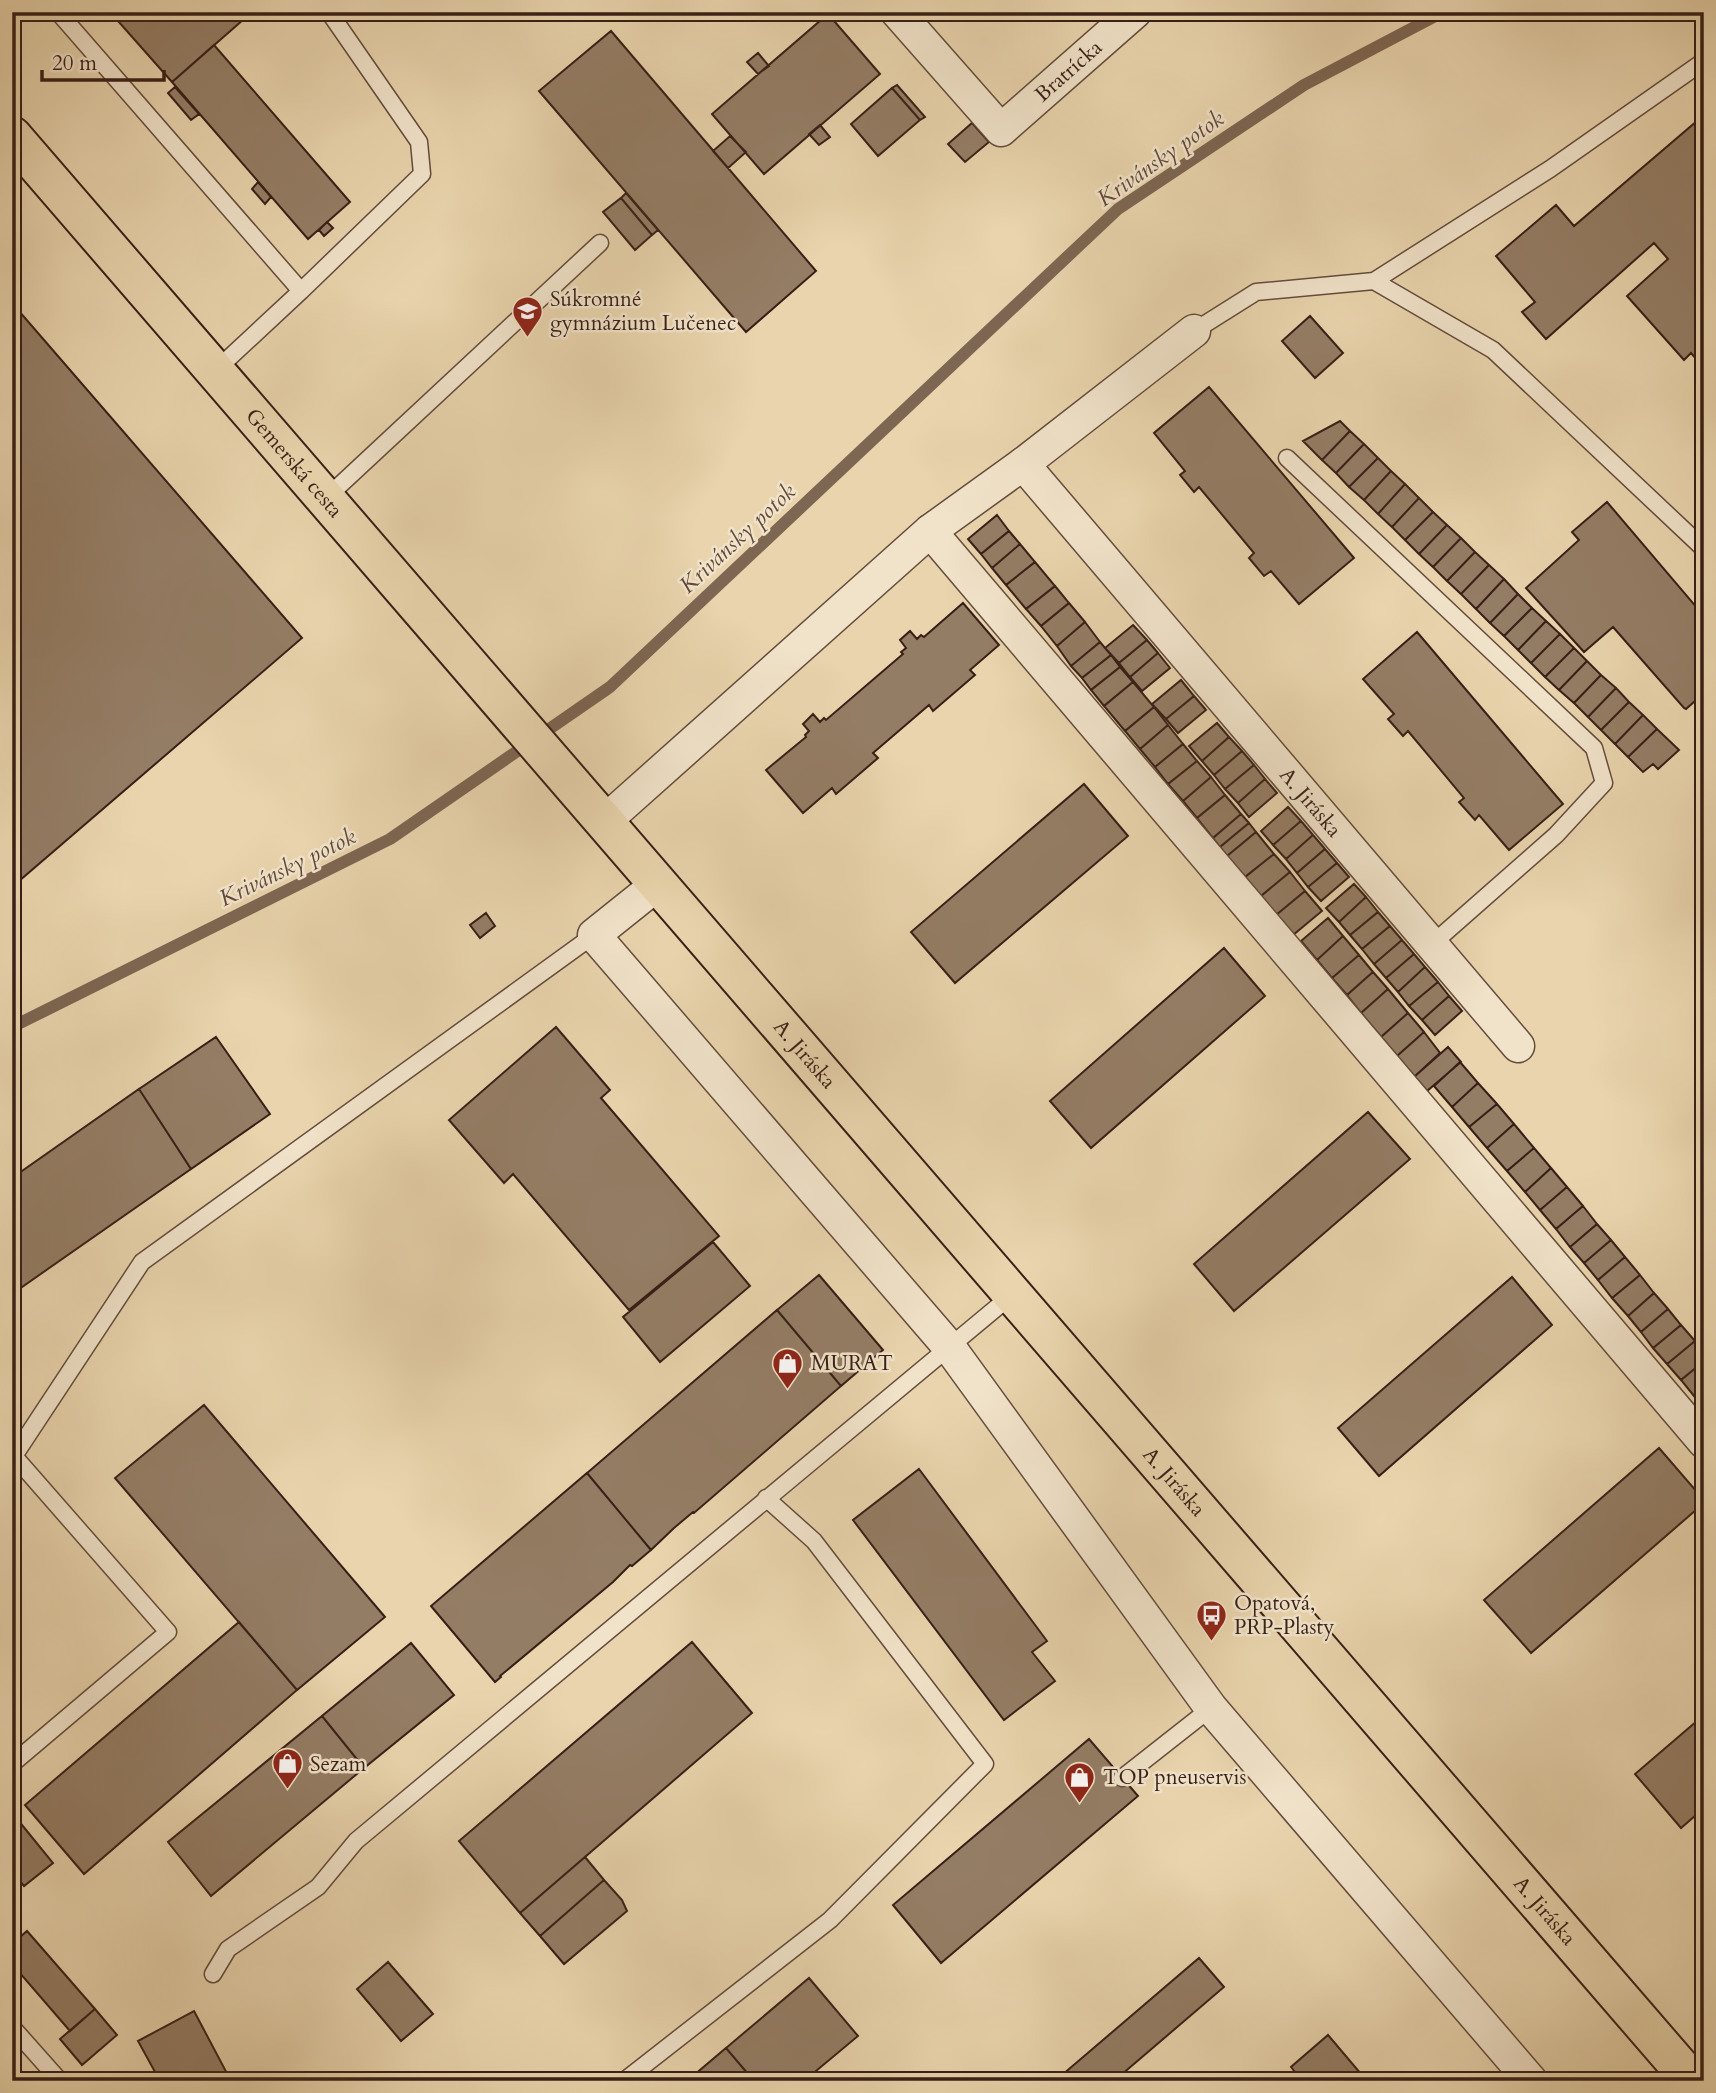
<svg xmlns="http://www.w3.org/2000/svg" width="1716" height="2093" font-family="Cardo,serif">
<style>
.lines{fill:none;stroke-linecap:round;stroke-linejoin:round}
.stream{stroke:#7d6652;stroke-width:12}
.building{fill:#947d65;stroke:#371f17;stroke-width:2}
.service-casing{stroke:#644c3c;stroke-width:19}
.minor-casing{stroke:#644c3c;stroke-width:35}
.primary-casing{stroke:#371f17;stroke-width:42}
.service{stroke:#f1e3ca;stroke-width:16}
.minor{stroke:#f1e3ca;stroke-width:32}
.primary{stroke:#e9d4ad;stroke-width:38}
.labels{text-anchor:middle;stroke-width:5;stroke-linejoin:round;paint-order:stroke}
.street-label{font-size:21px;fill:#371f17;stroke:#f1e3ca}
.poi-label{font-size:21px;fill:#371f17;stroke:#f1e3ca;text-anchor:start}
.water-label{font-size:23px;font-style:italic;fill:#60493a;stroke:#f1e3ca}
</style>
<rect width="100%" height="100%" fill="#e9d4ad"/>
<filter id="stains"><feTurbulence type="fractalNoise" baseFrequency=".00286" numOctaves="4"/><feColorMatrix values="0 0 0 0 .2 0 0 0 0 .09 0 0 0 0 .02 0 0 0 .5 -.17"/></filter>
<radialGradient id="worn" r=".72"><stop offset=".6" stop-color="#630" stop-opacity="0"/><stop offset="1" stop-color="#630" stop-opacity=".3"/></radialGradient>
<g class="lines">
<!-- stream -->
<path class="stream" d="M 12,1027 L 390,839 L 610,687 L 1118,209 L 1304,85 L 1443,12"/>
</g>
<!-- building -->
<path class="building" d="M 110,12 L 252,12 L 172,82 Z
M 828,14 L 880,74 L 764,174 L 712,114 Z
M 611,31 L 816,271 L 746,332 L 539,91 Z
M 214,45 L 350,202 L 308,239 L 172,82 Z
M 758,53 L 769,66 L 758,74 L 747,62 Z
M 897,85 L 925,117 L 920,120 L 892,88 Z
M 175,87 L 199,114 L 191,120 L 168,93 Z
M 892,88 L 920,120 L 878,156 L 851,124 Z
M 1704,115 L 1704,368 L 1691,353 L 1684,360 L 1627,296 L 1668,259 L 1654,243 L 1546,339 L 1522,312 L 1535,302 L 1496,256 L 1556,205 L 1574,226 Z
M 972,123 L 989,142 L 965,162 L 948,144 Z
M 820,125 L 830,137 L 819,145 L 809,134 Z
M 730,136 L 746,152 L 728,168 L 713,151 Z
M 258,182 L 271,197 L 265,204 L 252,189 Z
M 626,193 L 658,230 L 652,235 L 621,198 Z
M 621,198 L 652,235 L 635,250 L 603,212 Z
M 327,222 L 333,228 L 324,236 L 319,230 Z
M 12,303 L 302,638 L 12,887 Z
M 1310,316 L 1343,353 L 1315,378 L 1282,341 Z
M 1209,387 L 1354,558 L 1299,604 L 1271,571 L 1264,576 L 1249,558 L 1254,553 L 1199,487 L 1194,492 L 1180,475 L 1185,471 L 1154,433 Z
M 1340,421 L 1350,431 L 1322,460 L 1303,441 Z
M 1350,431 L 1364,444 L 1336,473 L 1322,460 Z
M 1364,444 L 1378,458 L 1349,487 L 1336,473 Z
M 1378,458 L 1391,471 L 1364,500 L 1349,487 Z
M 1391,471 L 1405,484 L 1378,514 L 1364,500 Z
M 1405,484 L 1419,498 L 1392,527 L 1378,514 Z
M 1419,498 L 1433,512 L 1405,540 L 1392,527 Z
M 1607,502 L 1704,616 L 1704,693 L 1686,709 L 1684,708 L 1613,627 L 1584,652 L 1526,588 L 1579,540 L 1572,532 Z
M 1433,512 L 1447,525 L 1419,554 L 1405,540 Z
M 997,515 L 1009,531 L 981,554 L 968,539 Z
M 1447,525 L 1461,538 L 1433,567 L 1419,554 Z
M 1009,531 L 1020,544 L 992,568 L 981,554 Z
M 1461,538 L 1475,552 L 1447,581 L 1433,567 Z
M 1020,544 L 1035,562 L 1006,585 L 992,568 Z
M 1475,552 L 1489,565 L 1461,594 L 1447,581 Z
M 1035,562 L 1055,586 L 1026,609 L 1006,585 Z
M 1489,565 L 1504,579 L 1476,609 L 1461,594 Z
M 1504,579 L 1518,594 L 1490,623 L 1476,609 Z
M 1055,586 L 1069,603 L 1041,626 L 1026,609 Z
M 1518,594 L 1532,608 L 1504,636 L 1490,623 Z
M 963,603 L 999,645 L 970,670 L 975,675 L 933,711 L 929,705 L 873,753 L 878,758 L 836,794 L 832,788 L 803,813 L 766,770 L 806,737 L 805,735 L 809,731 L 803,724 L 813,714 L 820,722 L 824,718 L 826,720 L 903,654 L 901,652 L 906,648 L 900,640 L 910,631 L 917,639 L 921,635 L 924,637 Z
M 1069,603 L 1085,622 L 1057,646 L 1041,626 Z
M 1532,608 L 1546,621 L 1518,650 L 1504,636 Z
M 1546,621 L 1560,634 L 1531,663 L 1518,650 Z
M 1085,622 L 1100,642 L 1071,666 L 1057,646 Z
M 1133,625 L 1147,640 L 1119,663 L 1105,648 Z
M 1417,632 L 1563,804 L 1509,850 L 1479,815 L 1475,820 L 1459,802 L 1464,798 L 1408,731 L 1403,736 L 1388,719 L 1394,714 L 1363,679 Z
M 1560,634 L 1574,648 L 1545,677 L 1531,663 Z
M 1147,640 L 1158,653 L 1130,677 L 1119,663 Z
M 1100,642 L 1111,655 L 1082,678 L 1071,666 Z
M 1574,648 L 1587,661 L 1559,690 L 1545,677 Z
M 1158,653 L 1170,668 L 1142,691 L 1130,677 Z
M 1111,655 L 1120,667 L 1091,690 L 1082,678 Z
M 1587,661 L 1601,675 L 1574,703 L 1559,690 Z
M 1120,667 L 1133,682 L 1104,706 L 1091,690 Z
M 1601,675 L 1616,688 L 1588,717 L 1574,703 Z
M 1181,680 L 1194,696 L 1166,719 L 1152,704 Z
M 1133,682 L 1154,707 L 1125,731 L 1104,706 Z
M 1616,688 L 1629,702 L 1601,730 L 1588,717 Z
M 1194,696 L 1206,710 L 1178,733 L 1166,719 Z
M 1629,702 L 1643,715 L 1615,744 L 1601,730 Z
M 1154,707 L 1168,725 L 1140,749 L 1125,731 Z
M 1643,715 L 1657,729 L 1628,757 L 1615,744 Z
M 1217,723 L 1229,737 L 1202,761 L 1189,746 Z
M 1168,725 L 1183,744 L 1155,767 L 1140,749 Z
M 1657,729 L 1679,750 L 1658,769 L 1653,764 L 1643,772 L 1628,757 Z
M 1229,737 L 1242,751 L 1214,775 L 1202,761 Z
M 1183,744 L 1197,761 L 1168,784 L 1155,767 Z
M 1242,751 L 1254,765 L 1225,789 L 1214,775 Z
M 1197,761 L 1211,777 L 1183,801 L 1168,784 Z
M 1254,765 L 1265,779 L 1238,803 L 1225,789 Z
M 1211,777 L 1225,795 L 1197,818 L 1183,801 Z
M 1265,779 L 1277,793 L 1249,817 L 1238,803 Z
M 1084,784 L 1128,836 L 955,983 L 911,932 Z
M 1225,795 L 1241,814 L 1213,838 L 1197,818 Z
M 1288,807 L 1301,821 L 1273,845 L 1261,831 Z
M 1241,814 L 1249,823 L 1220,847 L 1213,838 Z
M 1301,821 L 1313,835 L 1286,859 L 1273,845 Z
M 1249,823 L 1256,832 L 1227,856 L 1220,847 Z
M 1256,832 L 1274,854 L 1245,877 L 1227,856 Z
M 1313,835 L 1325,849 L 1297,873 L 1286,859 Z
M 1325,849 L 1337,863 L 1308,887 L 1297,873 Z
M 1274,854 L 1290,872 L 1261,896 L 1245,877 Z
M 1337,863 L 1349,877 L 1321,901 L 1308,887 Z
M 1290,872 L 1305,891 L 1276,915 L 1261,896 Z
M 1354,884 L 1366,897 L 1339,922 L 1326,908 Z
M 1305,891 L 1322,911 L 1293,935 L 1276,915 Z
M 1366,897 L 1378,912 L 1350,935 L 1339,922 Z
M 1378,912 L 1390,926 L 1362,949 L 1350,935 Z
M 486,913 L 495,926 L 480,938 L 470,925 Z
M 1328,918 L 1343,936 L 1317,960 L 1301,941 Z
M 1390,926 L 1402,940 L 1374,964 L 1362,949 Z
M 1343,936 L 1359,955 L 1332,978 L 1317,960 Z
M 1402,940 L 1414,954 L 1386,978 L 1374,964 Z
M 1224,948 L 1265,996 L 1091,1148 L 1050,1101 Z
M 1414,954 L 1425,967 L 1398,992 L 1386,978 Z
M 1359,955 L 1373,972 L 1347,995 L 1332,978 Z
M 1425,967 L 1438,982 L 1409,1006 L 1398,992 Z
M 1373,972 L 1388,989 L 1361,1013 L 1347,995 Z
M 1438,982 L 1449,996 L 1422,1020 L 1409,1006 Z
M 1388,989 L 1408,1013 L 1381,1037 L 1361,1013 Z
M 1449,996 L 1462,1011 L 1435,1035 L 1422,1020 Z
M 1408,1013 L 1424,1032 L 1397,1056 L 1381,1037 Z
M 556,1027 L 610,1090 L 601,1098 L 719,1236 L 629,1310 L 513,1174 L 504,1183 L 449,1120 Z
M 1424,1032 L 1440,1053 L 1414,1077 L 1397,1056 Z
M 216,1037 L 270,1114 L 191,1169 L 139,1089 Z
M 1448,1047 L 1461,1062 L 1427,1091 L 1414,1077 Z
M 1460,1062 L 1478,1083 L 1452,1107 L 1434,1086 Z
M 1478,1083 L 1497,1104 L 1469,1127 L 1452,1107 Z
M 139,1089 L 191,1169 L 12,1294 L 12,1178 Z
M 1497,1104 L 1514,1124 L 1487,1148 L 1469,1127 Z
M 1368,1112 L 1410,1159 L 1234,1311 L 1194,1264 Z
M 1514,1124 L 1534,1148 L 1507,1171 L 1487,1148 Z
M 1534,1148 L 1551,1168 L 1525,1192 L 1507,1171 Z
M 1551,1168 L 1567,1187 L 1540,1210 L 1525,1192 Z
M 1567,1187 L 1583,1206 L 1556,1229 L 1540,1210 Z
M 1583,1206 L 1597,1224 L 1570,1247 L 1556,1229 Z
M 1597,1224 L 1611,1240 L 1584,1263 L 1570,1247 Z
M 1611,1240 L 1625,1257 L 1598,1280 L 1584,1263 Z
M 713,1242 L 750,1286 L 660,1362 L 623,1317 Z
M 1625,1257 L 1640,1275 L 1612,1298 L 1598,1280 Z
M 819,1275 L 883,1350 L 841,1386 L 777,1310 Z
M 1640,1275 L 1654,1293 L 1628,1316 L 1612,1298 Z
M 1512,1277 L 1552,1325 L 1379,1476 L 1338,1428 Z
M 1654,1293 L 1668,1309 L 1641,1332 L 1628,1316 Z
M 1668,1309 L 1681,1325 L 1653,1348 L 1641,1332 Z
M 777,1310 L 841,1386 L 694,1513 L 693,1512 L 674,1528 L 651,1550 L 587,1473 Z
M 1681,1325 L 1695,1341 L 1667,1364 L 1653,1348 Z
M 1695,1341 L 1704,1352 L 1704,1361 L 1681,1380 L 1667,1364 Z
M 1704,1361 L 1704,1387 L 1694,1396 L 1681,1380 Z
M 1704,1387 L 1704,1408 L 1694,1396 Z
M 204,1405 L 385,1617 L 297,1690 L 115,1478 Z
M 1659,1448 L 1704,1500 L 1704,1503 L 1531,1653 L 1484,1600 Z
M 919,1469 L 1047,1641 L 1032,1652 L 1055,1681 L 1004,1720 L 853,1520 Z
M 587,1473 L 651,1550 L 632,1566 L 630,1565 L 613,1582 L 500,1676 L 501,1677 L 495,1682 L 431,1606 Z
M 239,1622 L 297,1690 L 84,1874 L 25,1805 Z
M 692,1642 L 752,1713 L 520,1913 L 459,1841 Z
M 411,1643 L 454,1695 L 364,1768 L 322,1716 Z
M 1704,1715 L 1704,1808 L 1681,1828 L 1635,1774 Z
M 322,1716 L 364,1768 L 211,1896 L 168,1842 Z
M 1089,1739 L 1138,1796 L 941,1963 L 893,1905 Z
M 22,1825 L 53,1863 L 24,1886 L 12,1872 L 12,1833 Z
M 585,1857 L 604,1880 L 540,1936 L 520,1913 Z
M 604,1880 L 622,1900 L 627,1911 L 564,1964 L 540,1936 Z
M 27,1931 L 95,2009 L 70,2031 L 12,1964 L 12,1944 Z
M 1199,1958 L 1224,1987 L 1114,2081 L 1055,2081 Z
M 388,1962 L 433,2014 L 401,2041 L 357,1989 Z
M 809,1978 L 858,2036 L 804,2081 L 754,2081 L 726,2048 Z
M 95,2009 L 117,2035 L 82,2065 L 60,2039 Z
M 194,2011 L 231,2081 L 160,2081 L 138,2041 Z
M 1328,2035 L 1367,2081 L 1302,2081 L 1291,2067 Z
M 726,2048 L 754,2081 L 687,2081 Z"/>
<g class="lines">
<defs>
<path id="service" d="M 58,12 L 301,291 L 422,174 L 419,142 L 329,12
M 1374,281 L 1550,169 L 1704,61
M 1194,331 L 1256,292 L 1374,281 L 1493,350 L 1704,549
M 215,371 L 301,291
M 1287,458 L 1594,748 L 1604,783 L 1556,835 L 1431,945
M 325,499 L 600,243
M 12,1764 L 168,1632 L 14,1456 L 142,1262 L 594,935
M 1122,1778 L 1211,1708
M 213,1974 L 228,1949 L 318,1887 L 356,1841 L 1013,1294
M 12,2027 L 60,2081
M 624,2081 L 830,1920 L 985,1764 L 814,1541 L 766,1498"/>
<g id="minor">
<path id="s1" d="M 897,12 L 1001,130 L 1135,12"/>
<path id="s2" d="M 1023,464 L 1518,1046"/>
<path d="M 930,531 L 1704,1442"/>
<path d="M 605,821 L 930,531 L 1023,464 L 1194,331"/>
<path d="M 659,883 L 594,935 L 950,1348 L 1211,1708 L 1531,2081"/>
</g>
<g id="primary">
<path id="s3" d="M 12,136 L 1692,2081"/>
</g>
</defs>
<!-- service casing -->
<use href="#service" class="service-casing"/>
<!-- minor casing -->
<use href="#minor" class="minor-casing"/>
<!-- primary casing -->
<use href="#primary" class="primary-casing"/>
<!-- service -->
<use href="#service" class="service"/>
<!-- minor -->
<use href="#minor" class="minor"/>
<!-- primary -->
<use href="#primary" class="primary"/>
</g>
<!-- icons -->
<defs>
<symbol id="university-pin" viewBox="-11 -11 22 30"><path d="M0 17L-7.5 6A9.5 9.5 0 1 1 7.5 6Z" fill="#8f2418" stroke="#f1e3ca"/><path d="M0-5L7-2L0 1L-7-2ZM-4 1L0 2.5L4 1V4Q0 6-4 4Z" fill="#fff"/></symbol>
<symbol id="shop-pin" viewBox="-11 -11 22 30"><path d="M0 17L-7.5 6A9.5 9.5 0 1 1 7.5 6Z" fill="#8f2418" stroke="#f1e3ca"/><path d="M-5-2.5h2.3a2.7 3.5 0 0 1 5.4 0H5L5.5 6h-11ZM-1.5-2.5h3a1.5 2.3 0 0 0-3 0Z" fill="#fff"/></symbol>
<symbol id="bus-pin" viewBox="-11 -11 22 30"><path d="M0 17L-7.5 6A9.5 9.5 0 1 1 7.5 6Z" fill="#8f2418" stroke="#f1e3ca"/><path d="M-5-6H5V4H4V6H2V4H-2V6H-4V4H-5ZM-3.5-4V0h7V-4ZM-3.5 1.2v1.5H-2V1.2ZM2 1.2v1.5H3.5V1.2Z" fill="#fff"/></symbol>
</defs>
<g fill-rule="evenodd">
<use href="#university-pin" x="510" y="294" width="35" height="47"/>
<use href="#shop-pin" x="770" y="1346" width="35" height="47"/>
<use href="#bus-pin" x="1194" y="1598" width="35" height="47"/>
<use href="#shop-pin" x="270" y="1746" width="35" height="47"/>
<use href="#shop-pin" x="1062" y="1760" width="35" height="47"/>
</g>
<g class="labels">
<!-- street labels -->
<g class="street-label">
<text dy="7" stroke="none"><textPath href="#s1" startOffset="247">Bratrícka</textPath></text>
<text dy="7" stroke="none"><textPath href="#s3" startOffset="432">Gemerská cesta</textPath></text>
<text dy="7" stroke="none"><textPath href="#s2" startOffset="444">A. Jiráska</textPath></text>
<text dy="7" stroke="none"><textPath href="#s3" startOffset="1213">A. Jiráska</textPath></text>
<text dy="7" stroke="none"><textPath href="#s3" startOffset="1778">A. Jiráska</textPath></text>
<text dy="7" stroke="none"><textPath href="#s3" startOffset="2345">A. Jiráska</textPath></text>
</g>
<!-- poi labels -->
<g class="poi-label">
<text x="550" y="306">Súkromné<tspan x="550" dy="24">gymnázium Lučenec</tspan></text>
<text x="811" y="1370">MURAT</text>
<text x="1234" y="1610">Opatová,<tspan x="1234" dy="24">PRP-Plasty</tspan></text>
<text x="310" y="1771">Sezam</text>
<text x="1103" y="1784">TOP pneuservis</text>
</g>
<!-- water labels -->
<g class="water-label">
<text transform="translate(1160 158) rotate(-35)" y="8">Krivánsky potok</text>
<text transform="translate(737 538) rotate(-43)" y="8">Krivánsky potok</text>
<text transform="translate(287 867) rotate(-26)" y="8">Krivánsky potok</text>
</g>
</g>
<!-- margin -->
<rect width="1716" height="2093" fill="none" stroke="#e9d4ad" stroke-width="42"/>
<rect x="14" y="14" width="1688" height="2065" fill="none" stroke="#371f17" stroke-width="3.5"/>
<rect x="21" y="21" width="1674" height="2051" fill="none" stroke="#371f17" stroke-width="2"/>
<!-- scale -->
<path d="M42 70v10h122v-10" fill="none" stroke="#371f17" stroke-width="3.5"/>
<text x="52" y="70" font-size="21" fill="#371f17" stroke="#f1e3ca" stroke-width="5" paint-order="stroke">20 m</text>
<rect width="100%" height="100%" filter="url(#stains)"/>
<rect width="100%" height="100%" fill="url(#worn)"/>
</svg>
